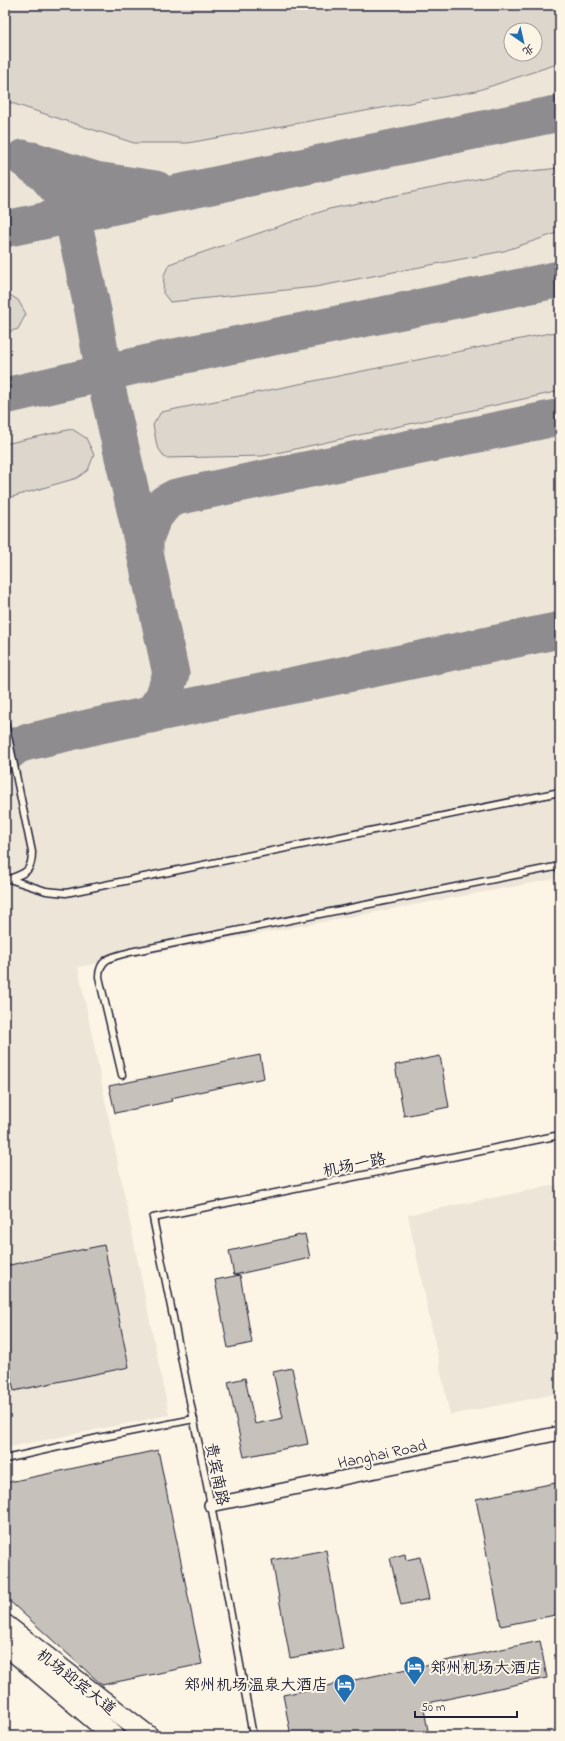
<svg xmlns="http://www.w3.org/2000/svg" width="565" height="1741" font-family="'Indie Flower','LXGW WenKai TC',sans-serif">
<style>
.built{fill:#ece5d8;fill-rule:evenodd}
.green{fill:#dcd6cc;stroke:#7f7c84;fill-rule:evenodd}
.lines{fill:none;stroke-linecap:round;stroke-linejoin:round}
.taxiway{stroke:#8f8c90;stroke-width:37}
.building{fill:#c6c1bb;stroke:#22223b}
.lane-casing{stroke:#22223b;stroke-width:9}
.street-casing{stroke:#22223b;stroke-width:16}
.primary-casing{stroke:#22223b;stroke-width:23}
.lane{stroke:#fcf5e5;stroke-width:6}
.street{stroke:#fcf5e5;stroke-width:13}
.primary{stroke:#fcf5e5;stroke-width:20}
.labels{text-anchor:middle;stroke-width:4;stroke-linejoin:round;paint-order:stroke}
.street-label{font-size:16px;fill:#22223b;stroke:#fcf5e5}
.poi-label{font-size:16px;fill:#22223b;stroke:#fcf5e5;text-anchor:start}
</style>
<rect width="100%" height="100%" fill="#fcf5e5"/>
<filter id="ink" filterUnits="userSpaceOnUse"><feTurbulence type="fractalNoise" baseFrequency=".025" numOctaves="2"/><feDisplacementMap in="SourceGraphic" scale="8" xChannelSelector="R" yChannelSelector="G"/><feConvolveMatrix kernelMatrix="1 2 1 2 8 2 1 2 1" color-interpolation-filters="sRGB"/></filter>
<g filter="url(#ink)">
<!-- built -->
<path class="built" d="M 5,5 L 560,5 L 560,878 L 78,967 L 169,1415 L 5,1448 ZM 511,30 L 535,30 L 535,54 L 511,54 Z
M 560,1184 L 560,1393 L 450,1415 L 408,1215 Z"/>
<!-- green -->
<path class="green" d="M 5,5 L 560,5 L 560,63 L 476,91 L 188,143 L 134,143 L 5,101 ZM 511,30 L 535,30 L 535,54 L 511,54 Z
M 560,168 L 560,232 L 504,251 L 315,287 L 170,302 L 163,293 L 164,275 L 169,264 L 329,209 L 502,174 Z
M 5,292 L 18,300 L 26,314 L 18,329 L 5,333 Z
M 560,331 L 560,391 L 263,456 L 165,458 L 157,446 L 153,425 L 161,412 Z
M 72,429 L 86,438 L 94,455 L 88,470 L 77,478 L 5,499 L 5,444 Z"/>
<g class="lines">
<!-- taxiway -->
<path class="taxiway" d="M 23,158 L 45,174 L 59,190 L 72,215 L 93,311 L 104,374 L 144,549
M 32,160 L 95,180 L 156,189
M 5,229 L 560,113
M 5,396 L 165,359 L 560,279
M 151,715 L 163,698 L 171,674 L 145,553 L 145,539 L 153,518 L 165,503 L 176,497 L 195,493 L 560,417
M 5,755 L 16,746 L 24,743 L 96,726 L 560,630"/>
</g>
<!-- building -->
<path class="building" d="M 260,1055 L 264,1078 L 171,1098 L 172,1101 L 115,1113 L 109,1086 Z
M 440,1056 L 449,1107 L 404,1116 L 395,1065 Z
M 305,1234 L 310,1258 L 234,1275 L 229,1251 Z
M 104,1245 L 129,1367 L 14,1391 L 5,1348 L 5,1266 Z
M 240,1275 L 252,1343 L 228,1348 L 215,1280 Z
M 292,1368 L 308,1444 L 244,1457 L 228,1382 L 245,1378 L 255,1424 L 283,1418 L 273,1372 Z
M 158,1450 L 202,1664 L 102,1685 L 5,1597 L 5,1483 Z
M 560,1482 L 560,1614 L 501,1626 L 476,1499 Z
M 326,1550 L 343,1649 L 290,1658 L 272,1560 Z
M 405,1554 L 406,1560 L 420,1557 L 429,1599 L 401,1605 L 390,1558 Z
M 540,1641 L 547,1678 L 423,1704 L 429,1736 L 291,1736 L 283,1695 Z"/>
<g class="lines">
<defs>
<path id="lane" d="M 5,722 L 32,852 C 32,871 26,873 9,879
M 9,879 L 46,891 L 66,893 L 560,792
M 122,1075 L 99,977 C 99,957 114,957 130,952 L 560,866
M 5,1459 L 98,1438 L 194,1419
M 253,1736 L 211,1505 L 153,1218 L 560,1135"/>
<path id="street" d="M 211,1505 L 560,1433"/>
<path id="primary" d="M 5,1625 L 148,1736
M 5,1644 L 114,1736"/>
</defs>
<!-- lane casing -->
<use href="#lane" class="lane-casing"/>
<!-- street casing -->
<use href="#street" class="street-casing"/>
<!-- primary casing -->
<use href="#primary" class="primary-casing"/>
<!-- lane -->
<use href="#lane" class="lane"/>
<!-- street -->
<use href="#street" class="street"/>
<!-- primary -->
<use href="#primary" class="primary"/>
</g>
</g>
<!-- icons -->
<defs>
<symbol id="hotel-pin" viewBox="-11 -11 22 30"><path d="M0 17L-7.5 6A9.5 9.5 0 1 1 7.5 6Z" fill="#1f6fb2" stroke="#fcf5e5"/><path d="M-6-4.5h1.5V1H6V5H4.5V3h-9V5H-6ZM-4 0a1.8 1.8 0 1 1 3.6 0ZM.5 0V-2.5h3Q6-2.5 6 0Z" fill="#fff"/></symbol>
</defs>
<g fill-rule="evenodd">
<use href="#hotel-pin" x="402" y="1654" width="25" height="34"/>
<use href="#hotel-pin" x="332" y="1672" width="25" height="34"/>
</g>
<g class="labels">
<!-- street labels -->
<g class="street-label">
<text transform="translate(354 1164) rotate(-12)" y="6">机场一路</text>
<text transform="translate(382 1453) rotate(-12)" y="6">Hanghai Road</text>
<text transform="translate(218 1474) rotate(79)" y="6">贵宾南路</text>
<text transform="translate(77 1681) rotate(38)" y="6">机场迎宾大道</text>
</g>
<!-- poi labels -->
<g class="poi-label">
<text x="430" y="1673">郑州机场大酒店</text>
<text x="328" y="1690" text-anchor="end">郑州机场温泉大酒店</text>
</g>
</g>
<!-- margin -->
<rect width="565" height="1741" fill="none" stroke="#fcf5e5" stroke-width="20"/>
<rect x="10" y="10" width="545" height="1721" fill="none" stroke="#22223b" stroke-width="1.5" filter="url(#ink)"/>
<!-- north arrow -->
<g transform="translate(523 42) rotate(146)"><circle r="19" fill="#fcf5e5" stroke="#a5a1a1"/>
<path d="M0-3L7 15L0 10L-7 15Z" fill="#1f6fb2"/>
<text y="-6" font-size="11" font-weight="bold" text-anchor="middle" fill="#22223b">北</text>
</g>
<!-- scale -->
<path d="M415 1711v6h102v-6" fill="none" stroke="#22223b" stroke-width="2"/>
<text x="421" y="1711" font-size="12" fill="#22223b" stroke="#fcf5e5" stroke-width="3" paint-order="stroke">50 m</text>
</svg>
